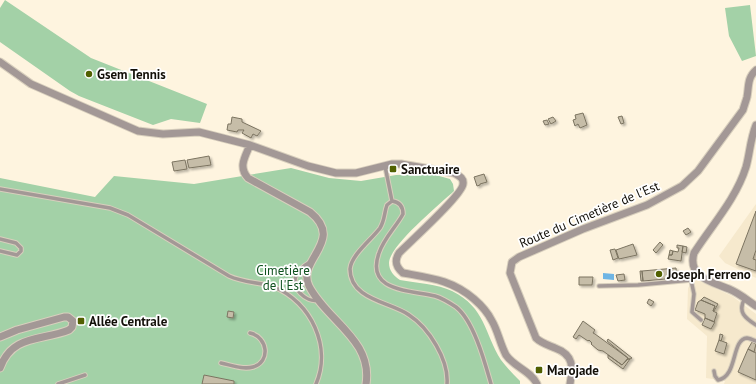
<svg xmlns="http://www.w3.org/2000/svg" width="756" height="384" font-family="'PT Sans',sans-serif">
<style>
.built{fill:#f6e9cd}
.green{fill:#a3d1a7}
.water{fill:#6fb5e4}
.building{fill:#c6bda8;stroke:#7c7461;filter:url(#shadow)}
.lines{fill:none;stroke-linecap:round;stroke-linejoin:round}
.service-casing{stroke:#d8cfbd;stroke-width:5.5}
.minor-casing{stroke:#d8cfbd;stroke-width:9}
.service{stroke:#a39896;stroke-width:3.5}
.minor{stroke:#a39896;stroke-width:7}
.poi-dot{fill:#516001;stroke:#fff;stroke-width:1.5}
.labels{text-anchor:middle;stroke-width:3.5;stroke-linejoin:round;paint-order:stroke}
.poi-label{font-size:13px;font-weight:bold;fill:#120f08;stroke:#fff;text-anchor:start}
.street-label{font-size:13px;fill:#120f08;stroke:#fff}
.park-label{font-size:13px;fill:#115220;stroke:#fff}
</style>
<defs>
<filter id="shadow"><feDropShadow dx="2" dy="2" stdDeviation="1" flood-color="#0004"/></filter>
</defs>
<rect width="100%" height="100%" fill="#fef4df"/>
<!-- built -->
<path class="built" d="M 756,204 L 756,278 L 725,263 L 719,256 Z
M 695,279 L 732,296 L 756,314 L 756,384 L 724,384 L 725,381 L 706,378 L 707,336 L 687,319 L 688,288 Z"/>
<!-- green -->
<path class="green" d="M 5,0 L 91,58 L 207,104 L 200,123 L 171,119 L 153,125 L 79,96 L 70,91 L 0,42 L 0,8 Z
M 750,5 L 756,56 L 742,61 L 729,36 L 725,8 Z
M 291,168 L 329,178 L 361,181 L 396,175 L 432,174 L 450,179 L 453,184 L 454,191 C 440,204 389,246 389,263 C 389,271 394,276 400,280 C 416,283 438,284 452,291 C 486,308 484,333 501,360 C 507,368 513,374 520,381 L 520,384 L 0,384 L 0,178 L 95,197 L 114,176 L 194,184 Z"/>
<!-- water -->
<path class="water" d="M 603,273 L 614,274 L 614,280 L 603,279 Z"/>
<!-- building -->
<path class="building" d="M 583,113 L 587,125 L 580,128 L 578,124 L 575,126 L 573,120 L 576,119 L 575,115 Z
M 622,116 L 624,123 L 621,124 L 618,117 Z
M 232,117 L 242,119 L 242,122 L 261,131 L 257,136 L 253,134 L 251,138 L 242,133 L 244,130 L 238,130 L 237,132 L 227,130 L 228,124 L 231,124 Z
M 553,117 L 556,121 L 551,124 L 548,119 Z
M 547,120 L 549,124 L 545,125 L 543,121 Z
M 209,156 L 211,165 L 189,168 L 187,160 Z
M 185,160 L 187,169 L 174,171 L 172,162 Z
M 484,174 L 487,182 L 480,184 L 480,185 L 477,186 L 474,177 Z
M 756,211 L 756,250 L 753,259 L 756,260 L 756,271 L 736,264 Z
M 688,228 L 691,232 L 686,235 L 683,231 Z
M 660,242 L 663,245 L 656,253 L 653,250 Z
M 633,244 L 637,255 L 619,259 L 616,250 Z
M 677,245 L 683,246 L 681,261 L 668,259 L 669,255 L 672,255 L 673,251 L 678,252 L 679,248 L 677,248 Z
M 683,246 L 687,247 L 686,253 L 682,252 Z
M 615,249 L 618,258 L 613,260 L 610,250 Z
M 670,250 L 673,251 L 672,255 L 669,255 Z
M 676,268 L 677,278 L 643,281 L 642,271 Z
M 640,271 L 642,271 L 643,281 L 641,281 Z
M 624,274 L 625,280 L 618,281 L 616,275 Z
M 579,277 L 593,277 L 592,285 L 579,285 Z
M 704,297 L 718,304 L 714,311 L 713,311 L 715,306 L 701,300 Z
M 649,299 L 654,302 L 651,306 L 647,303 Z
M 701,300 L 715,306 L 713,311 L 717,313 L 714,322 L 705,318 L 705,314 L 695,310 L 698,302 Z
M 228,311 L 234,312 L 233,318 L 227,317 Z
M 705,318 L 715,322 L 711,329 L 702,325 Z
M 583,321 L 595,330 L 593,333 L 595,334 L 628,358 L 622,365 L 603,351 L 598,350 L 591,344 L 592,343 L 589,340 L 588,341 L 579,335 L 576,339 L 573,337 Z
M 720,334 L 723,335 L 721,341 L 719,340 Z
M 608,339 L 632,358 L 630,359 L 628,359 L 628,358 L 607,341 Z
M 719,340 L 727,343 L 724,354 L 715,351 Z
M 752,342 L 756,344 L 754,352 L 748,349 Z
M 748,349 L 756,353 L 756,380 L 738,372 Z
M 608,355 L 622,365 L 628,359 L 630,359 L 623,369 L 608,358 Z
M 204,375 L 234,381 L 234,384 L 202,384 Z"/>
<g class="lines">
<defs>
<path id="service" d="M 385,166 L 392,201
M 0,189 L 110,208 L 128,215 L 229,276 C 244,283 259,282 274,287 C 311,302 332,347 316,384
M 0,239 L 16,243 L 21,248 L 21,251 L 17,255 L 0,251
M 310,262 C 305,265 298,270 296,276 C 291,288 306,303 318,300
M 698,274 L 691,280 L 694,294 L 692,312 L 701,320
M 599,286 L 638,285 L 691,280
M 745,298 C 737,312 745,318 756,325
M 221,363 C 231,365 243,370 253,367 C 271,362 268,337 250,333
M 714,371 L 715,376 L 718,380 C 738,377 731,339 747,338 C 749,338 753,340 756,341
M 58,384 L 85,375
M 447,384 C 449,360 429,328 409,315 C 391,302 350,300 350,269 C 351,255 372,239 380,228 C 385,220 384,213 387,205 L 392,201 C 400,202 403,207 403,214 C 396,227 384,238 379,253 C 365,292 410,290 435,296 C 442,298 450,303 456,307 C 474,321 485,363 491,384"/>
<path id="minor" d="M 0,62 L 31,84 L 138,131 L 163,134 L 199,132 L 250,145 L 308,166 L 336,173 L 356,173 L 392,164 L 401,164 L 454,173 C 459,176 464,178 463,184 C 463,194 409,243 399,253 C 394,261 396,267 403,273 C 431,278 452,280 474,299 C 481,305 488,313 492,321 C 498,331 500,344 506,355 C 514,367 531,371 537,384
M 756,125 C 750,140 750,153 746,167 C 736,199 712,225 694,253 C 687,277 712,282 729,289 C 739,293 747,300 756,306
M 250,145 C 245,157 238,167 248,178 L 310,212 C 346,241 296,260 309,286 C 327,321 373,340 366,384
M 0,337 L 17,330 L 64,317 L 68,317 L 73,321 L 72,327 L 69,330 C 42,341 12,334 0,368
M 570,384 C 573,367 574,355 555,348 C 548,345 541,343 536,338 L 510,273 L 512,262 L 519,257 L 583,229 L 647,205 L 682,186 L 698,171 L 743,110 C 744,106 746,101 747,97 C 749,87 747,78 756,70"/>
</defs>
<!-- service casing -->
<use href="#service" class="service-casing"/>
<!-- minor casing -->
<use href="#minor" class="minor-casing"/>
<!-- service -->
<use href="#service" class="service"/>
<!-- minor -->
<use href="#minor" class="minor"/>
</g>
<!-- markers -->
<g class="poi-dot">
<circle cx="89" cy="74" r="4"/>
<rect x="389" y="165" width="8" height="8" rx="2"/>
<circle cx="659" cy="274" r="4"/>
<rect x="77" y="317" width="8" height="8" rx="2"/>
<rect x="535" y="366" width="8" height="8" rx="2"/>
</g>
<g class="labels">
<!-- poi labels -->
<g class="poi-label">
<text x="97" y="79">Gsem Tennis</text>
<text x="401" y="174">Sanctuaire</text>
<text x="667" y="279">Joseph Ferreno</text>
<text x="89" y="326">Allée Centrale</text>
<text x="547" y="375">Marojade</text>
</g>
<!-- street labels -->
<g class="street-label">
<text transform="translate(589 214) rotate(-23)" y="5">Route du Cimetière de l'Est</text>
</g>
<!-- park labels -->
<g class="park-label">
<text x="283" y="275">Cimetière<tspan x="283" dy="15">de l'Est</tspan></text>
</g>
</g>
</svg>
